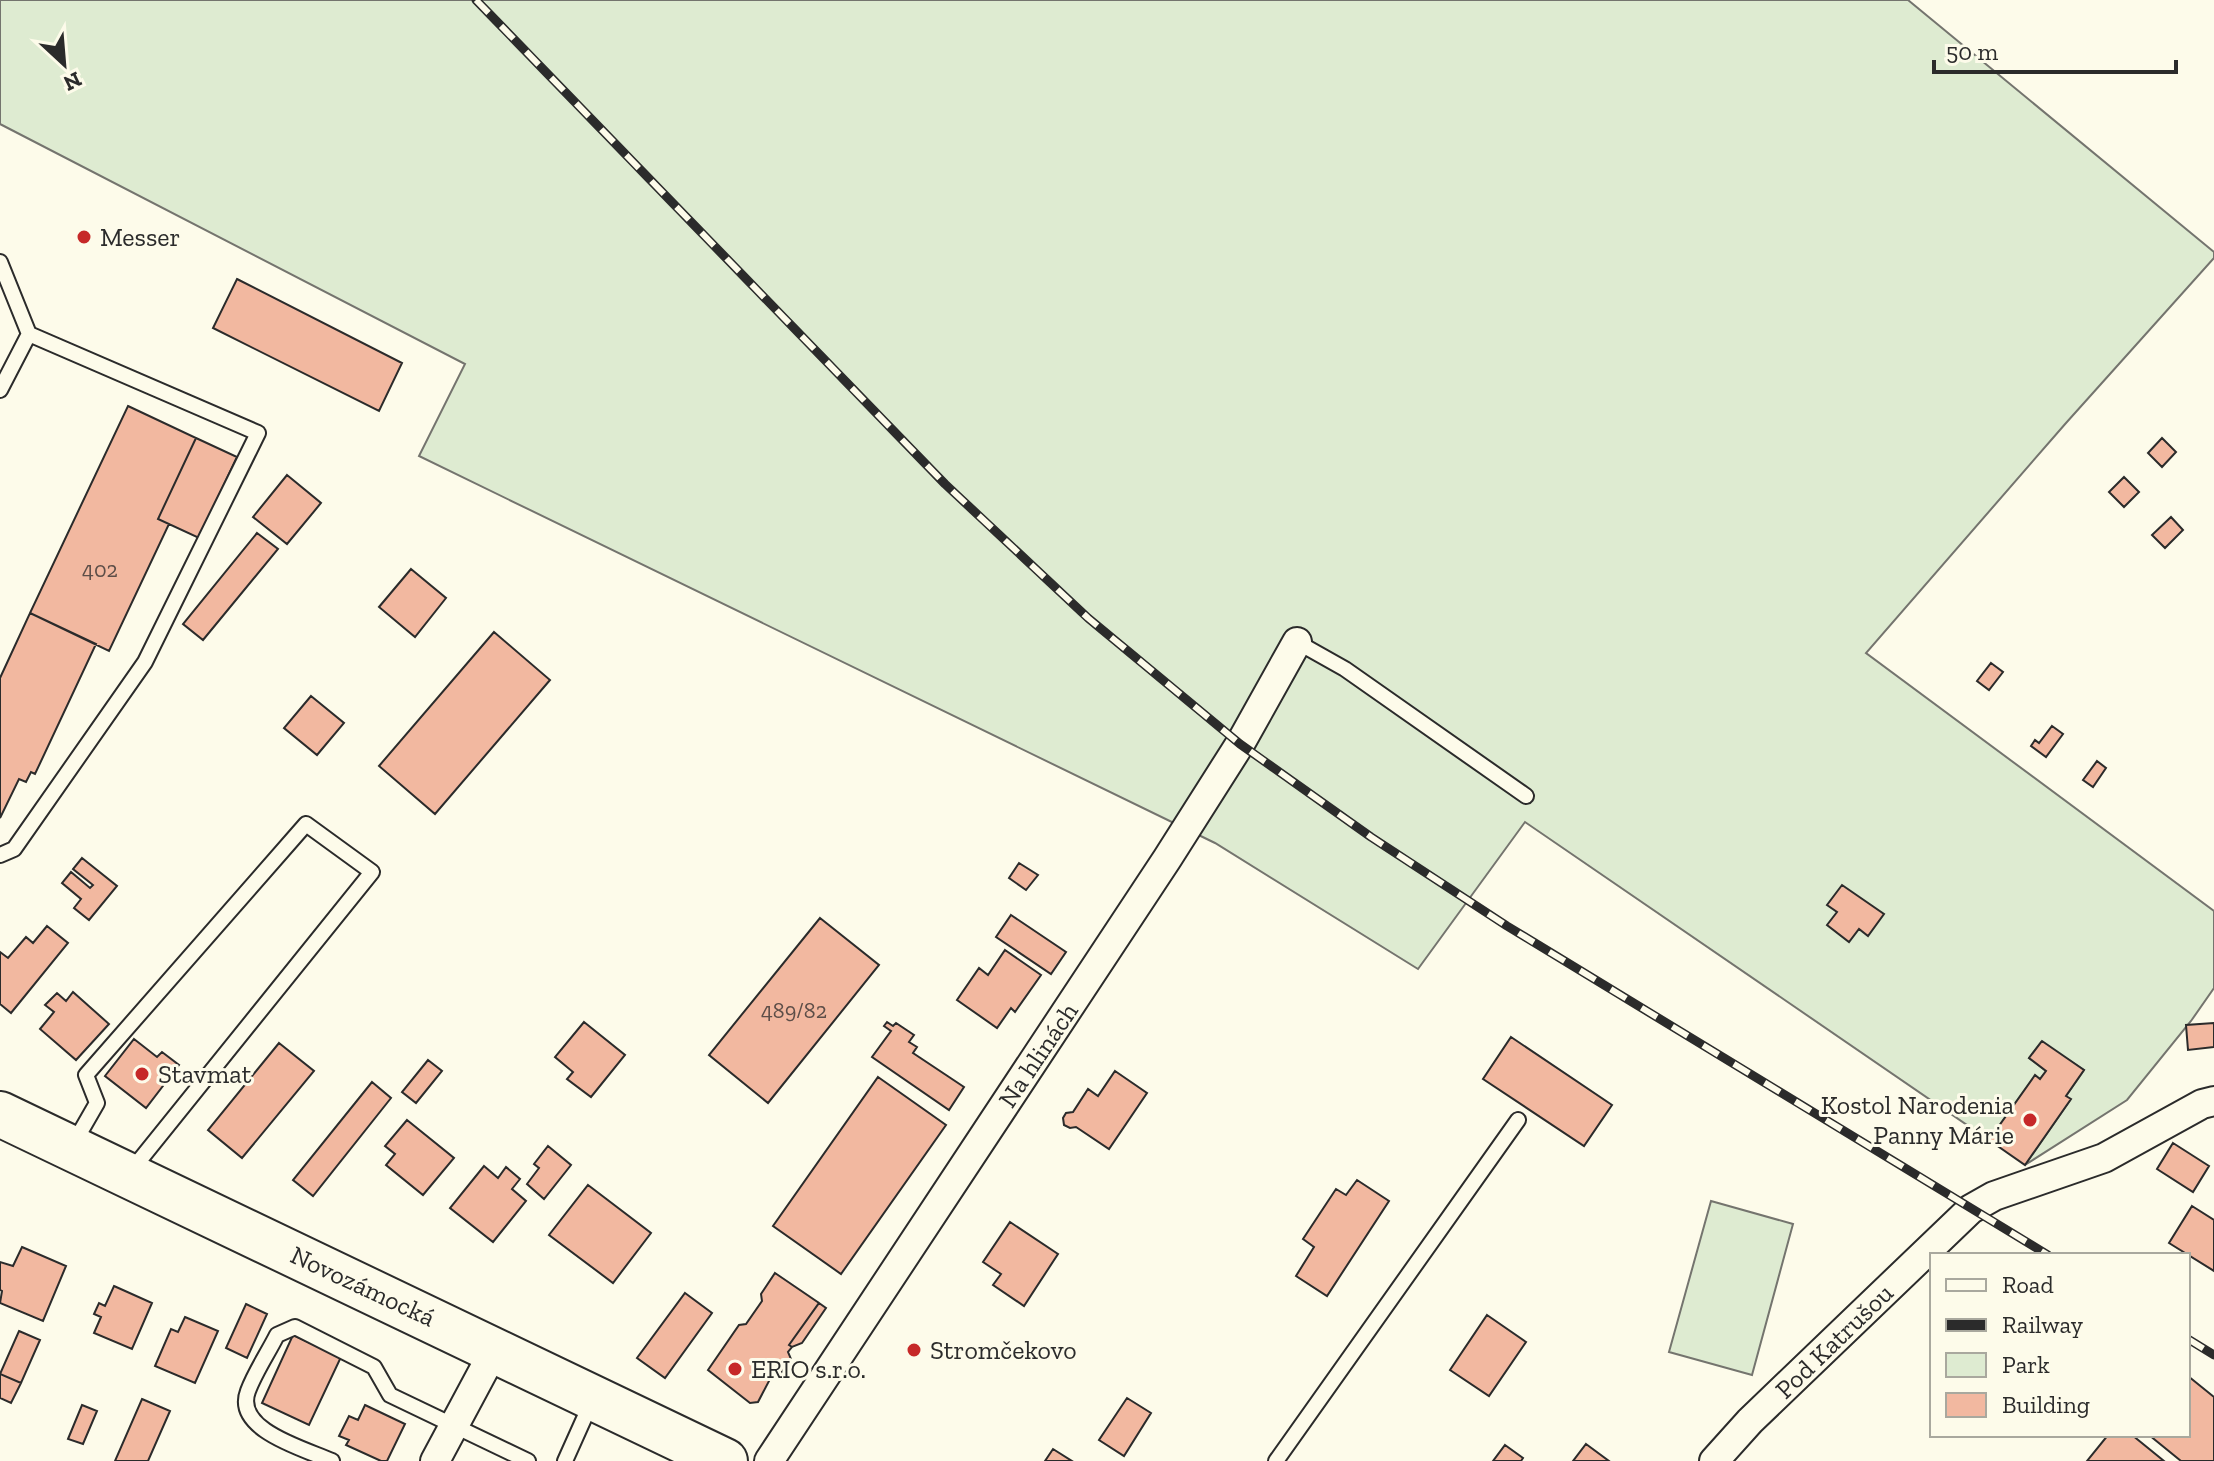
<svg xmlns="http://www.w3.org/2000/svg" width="2214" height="1461" font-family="'Zilla Slab',serif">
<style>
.green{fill:#deebd1;stroke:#74746e;stroke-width:2}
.building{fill:#f2b8a0;stroke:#2b2b2b;stroke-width:2}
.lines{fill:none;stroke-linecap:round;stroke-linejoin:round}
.service-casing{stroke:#2b2b2b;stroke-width:18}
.minor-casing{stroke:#2b2b2b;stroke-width:32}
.primary-casing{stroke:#2b2b2b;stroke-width:48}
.service{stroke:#fdfbea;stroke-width:14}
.minor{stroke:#fdfbea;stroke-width:28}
.primary{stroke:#fdfbea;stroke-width:44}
.rail-casing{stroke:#2b2b2b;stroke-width:9}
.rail{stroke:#fdfbea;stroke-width:6;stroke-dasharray:18;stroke-linecap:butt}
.poi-dot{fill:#c62828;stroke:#fdfbea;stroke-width:3}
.labels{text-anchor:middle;stroke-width:6;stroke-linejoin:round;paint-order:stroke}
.number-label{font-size:22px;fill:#5d4e48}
.poi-label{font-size:26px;fill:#2b2b2b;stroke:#fdfbea;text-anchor:start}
.street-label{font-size:26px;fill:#2b2b2b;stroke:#fdfbea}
</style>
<rect width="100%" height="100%" fill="#fdfbea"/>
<!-- green -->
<path class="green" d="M 0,0 L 1908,0 L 2214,252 L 2214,258 L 2066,423 L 1866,653 L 2214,911 L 2214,988 L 2191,1021 L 2127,1100 L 2025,1165 L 2070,1100 L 2066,1096 L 2084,1070 L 2041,1042 L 2029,1058 L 2046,1071 L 2040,1079 L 2035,1076 L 1989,1140 L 1525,822 L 1418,969 L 1215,843 L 419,456 L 465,364 L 0,124 Z
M 1711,1201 L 1793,1224 L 1752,1375 L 1669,1352 Z"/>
<!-- building -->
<path class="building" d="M 237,279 L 402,363 L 379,411 L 213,328 Z
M 128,406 L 196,438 L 158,519 L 169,524 L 109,651 L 30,613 Z
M 196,438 L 237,457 L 199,538 L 158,519 Z
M 2162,438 L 2176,452 L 2162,467 L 2148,453 Z
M 287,475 L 321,503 L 287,544 L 253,517 Z
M 2124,477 L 2139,492 L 2124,507 L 2109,492 Z
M 2171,517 L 2183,530 L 2165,548 L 2152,535 Z
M 257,533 L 278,549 L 203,640 L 183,624 Z
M 411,569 L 446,598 L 415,637 L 379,607 Z
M 30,613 L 96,644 L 35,774 L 31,772 L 26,782 L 19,779 L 0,818 L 0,678 Z
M 494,632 L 550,680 L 435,814 L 379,766 Z
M 1991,663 L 2003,672 L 1989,690 L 1977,681 Z
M 311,696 L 344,723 L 317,755 L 284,728 Z
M 2052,726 L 2063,734 L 2046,757 L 2031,746 L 2035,740 L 2039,743 Z
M 2097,761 L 2106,768 L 2093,787 L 2083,780 Z
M 82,858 L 117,886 L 89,920 L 74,908 L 81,899 L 62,883 L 71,872 L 90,888 L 93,885 L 73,869 Z
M 1019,863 L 1038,875 L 1026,890 L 1009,878 Z
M 1842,885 L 1884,914 L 1868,936 L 1859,929 L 1849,942 L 1827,925 L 1837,912 L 1827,905 Z
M 1011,915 L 1066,952 L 1051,974 L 996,937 Z
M 820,918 L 879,965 L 768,1103 L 709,1055 Z
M 47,926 L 68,943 L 11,1013 L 0,1004 L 0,952 L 8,958 L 26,937 L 33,943 Z
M 1005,950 L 1041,975 L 1015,1012 L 1011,1008 L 997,1028 L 957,1000 L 979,968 L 988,975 Z
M 73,992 L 109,1024 L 76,1060 L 40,1029 L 54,1012 L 45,1005 L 57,993 L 66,1001 Z
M 584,1022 L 625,1055 L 591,1097 L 567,1079 L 573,1072 L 555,1057 Z
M 887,1022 L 893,1026 L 896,1023 L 914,1035 L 909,1042 L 917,1047 L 913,1053 L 964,1087 L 949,1110 L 872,1057 L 891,1031 L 884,1026 Z
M 2214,1023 L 2214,1047 L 2188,1050 L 2186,1025 Z
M 1511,1037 L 1612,1105 L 1584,1146 L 1483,1079 Z
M 134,1039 L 157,1057 L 162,1052 L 179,1065 L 146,1108 L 105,1076 Z
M 2042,1041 L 2084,1070 L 2066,1096 L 2071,1099 L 2025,1165 L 1989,1140 L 2035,1075 L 2040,1079 L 2046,1071 L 2029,1058 Z
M 279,1043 L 314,1071 L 242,1158 L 208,1130 Z
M 428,1060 L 442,1071 L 416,1103 L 402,1092 Z
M 1115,1071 L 1147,1093 L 1109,1149 L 1076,1127 L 1070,1128 L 1064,1125 L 1063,1118 L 1066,1113 L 1073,1112 L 1088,1089 L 1098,1096 Z
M 878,1077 L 946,1125 L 841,1274 L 773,1226 Z
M 372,1082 L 391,1098 L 313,1196 L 293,1180 Z
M 407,1120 L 454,1158 L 423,1195 L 386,1165 L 395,1154 L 385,1146 Z
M 2173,1143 L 2209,1166 L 2193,1192 L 2157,1169 Z
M 548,1146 L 571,1165 L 544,1199 L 527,1184 L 539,1168 L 534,1164 Z
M 484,1166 L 498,1178 L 506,1167 L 520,1179 L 512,1189 L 526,1201 L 493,1242 L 450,1208 Z
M 1357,1180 L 1389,1201 L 1327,1296 L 1296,1276 L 1314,1247 L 1303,1239 L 1336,1189 L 1346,1195 Z
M 588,1185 L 651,1233 L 613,1283 L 549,1235 Z
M 2192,1206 L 2214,1220 L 2214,1271 L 2169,1243 Z
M 1010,1222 L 1058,1254 L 1024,1306 L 993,1285 L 1001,1274 L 983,1262 Z
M 22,1247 L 66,1266 L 43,1321 L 0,1303 L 2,1291 L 0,1290 L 0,1262 L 13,1266 Z
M 775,1273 L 819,1303 L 789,1345 L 792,1347 L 788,1352 L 791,1359 L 778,1377 L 770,1379 L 758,1402 L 750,1403 L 708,1370 L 739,1325 L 746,1324 L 762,1301 L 761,1294 Z
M 114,1286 L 152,1303 L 132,1349 L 94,1333 L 101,1317 L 94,1314 L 99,1303 L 105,1306 Z
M 685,1293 L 712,1313 L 665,1378 L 637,1358 Z
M 819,1303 L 826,1308 L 802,1343 L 792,1347 L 789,1345 Z
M 246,1304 L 267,1314 L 247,1358 L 226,1348 Z
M 1487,1315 L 1526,1342 L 1489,1396 L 1450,1370 Z
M 185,1317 L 218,1331 L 195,1383 L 155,1366 L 171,1329 L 178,1332 Z
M 19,1331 L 40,1340 L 21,1383 L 0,1374 Z
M 293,1335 L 341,1357 L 309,1425 L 262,1403 Z
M 0,1374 L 21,1383 L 11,1403 L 0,1398 Z
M 2188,1376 L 2214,1397 L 2214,1461 L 2181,1461 L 2149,1435 L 2188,1435 Z
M 1127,1398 L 1151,1413 L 1124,1456 L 1099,1440 Z
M 142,1399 L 170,1411 L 148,1461 L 115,1461 Z
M 82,1405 L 97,1411 L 83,1444 L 68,1439 Z
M 365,1405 L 405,1424 L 387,1461 L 381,1461 L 346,1445 L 349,1440 L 339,1436 L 349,1416 L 358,1420 Z
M 2108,1435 L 2132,1435 L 2164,1461 L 2087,1461 Z
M 1586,1444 L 1609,1461 L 1573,1461 Z
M 1505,1445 L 1523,1458 L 1521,1461 L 1493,1461 Z
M 1053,1449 L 1072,1461 L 1045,1461 Z"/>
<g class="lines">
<defs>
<path id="service" d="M 0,262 L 29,334
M 0,390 L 29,334 L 258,433 L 145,662 L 14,849 L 0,855
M 1297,642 L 1345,669 L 1526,796
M 74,1143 L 97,1103 L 86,1075 L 306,824 L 372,872 L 131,1171
M 332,1461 C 305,1449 233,1430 248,1391 C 255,1372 268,1353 277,1335 L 295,1327 L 374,1367 L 390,1395 L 528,1461
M 565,1461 L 591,1403
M 1276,1461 L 1518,1120"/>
<path id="minor" d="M 435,1461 L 495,1349
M 769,1461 L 1167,859 L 1240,744 L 1297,642
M 1714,1461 L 1750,1421 L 1971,1209 L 1994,1196 L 2104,1158 L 2202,1104 L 2214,1101"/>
<path id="primary" d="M 0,1114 L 725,1461"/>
</defs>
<!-- service casing -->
<use href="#service" class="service-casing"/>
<!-- minor casing -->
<use href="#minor" class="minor-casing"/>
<!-- primary casing -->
<use href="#primary" class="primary-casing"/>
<!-- service -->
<use href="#service" class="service"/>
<!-- minor -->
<use href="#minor" class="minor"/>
<!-- primary -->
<use href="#primary" class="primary"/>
<defs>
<path id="rail" d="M 476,0 L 945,484 L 1088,618 L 1240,744 L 1371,837 L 1507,926 L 2048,1255
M 2188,1339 L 2214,1355"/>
</defs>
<!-- rail casing -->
<use href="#rail" class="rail-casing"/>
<!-- rail -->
<use href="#rail" class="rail"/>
</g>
<!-- markers -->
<g class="poi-dot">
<circle cx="84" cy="237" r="8"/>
<circle cx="142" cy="1074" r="8"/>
<circle cx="2030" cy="1120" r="8"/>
<circle cx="914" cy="1350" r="8"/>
<circle cx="735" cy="1369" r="8"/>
</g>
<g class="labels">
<!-- number labels -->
<g class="number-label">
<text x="100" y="577">402</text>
<text x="794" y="1018">489/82</text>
</g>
<!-- poi labels -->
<g class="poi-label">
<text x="100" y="246">Messer</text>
<text x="158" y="1083">Stavmat</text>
<text x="2014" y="1114" text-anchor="end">Kostol Narodenia<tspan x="2014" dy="30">Panny Márie</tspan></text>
<text x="930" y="1359">Stromčekovo</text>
<text x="751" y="1378">ERIO s.r.o.</text>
</g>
<!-- street labels -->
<g class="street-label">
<text transform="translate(1038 1055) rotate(-56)" y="9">Na hlinách</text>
<text transform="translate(363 1286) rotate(25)" y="9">Novozámocká</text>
<text transform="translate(1834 1341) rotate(-44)" y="9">Pod Katrušou</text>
</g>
</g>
<!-- legend -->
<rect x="1930" y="1253" width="260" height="184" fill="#fdfbea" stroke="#a9a89e" stroke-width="2"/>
<rect x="1946" y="1279" width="40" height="12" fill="#fdfbea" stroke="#a9a89e" stroke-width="2"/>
<text x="2002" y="1293" font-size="24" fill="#2b2b2b">Road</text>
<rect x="1946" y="1319" width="40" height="12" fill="#2b2b2b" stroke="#a9a89e" stroke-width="2"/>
<text x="2002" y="1333" font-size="24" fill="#2b2b2b">Railway</text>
<rect x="1946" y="1353" width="40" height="24" fill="#deebd1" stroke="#a9a89e" stroke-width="2"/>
<text x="2002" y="1373" font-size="24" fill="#2b2b2b">Park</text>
<rect x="1946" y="1393" width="40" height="24" fill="#f2b8a0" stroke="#a9a89e" stroke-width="2"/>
<text x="2002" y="1413" font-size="24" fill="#2b2b2b">Building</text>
<!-- north arrow -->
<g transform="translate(64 64) rotate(154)" stroke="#fdfbea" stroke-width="6" paint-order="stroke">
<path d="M0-6L14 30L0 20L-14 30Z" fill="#2b2b2b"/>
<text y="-12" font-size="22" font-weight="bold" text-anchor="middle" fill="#2b2b2b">N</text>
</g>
<!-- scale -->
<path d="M1934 60v12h242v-12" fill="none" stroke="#2b2b2b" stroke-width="4"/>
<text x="1946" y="60" font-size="24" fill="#2b2b2b" stroke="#fdfbea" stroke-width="6" paint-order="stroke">50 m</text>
</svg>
